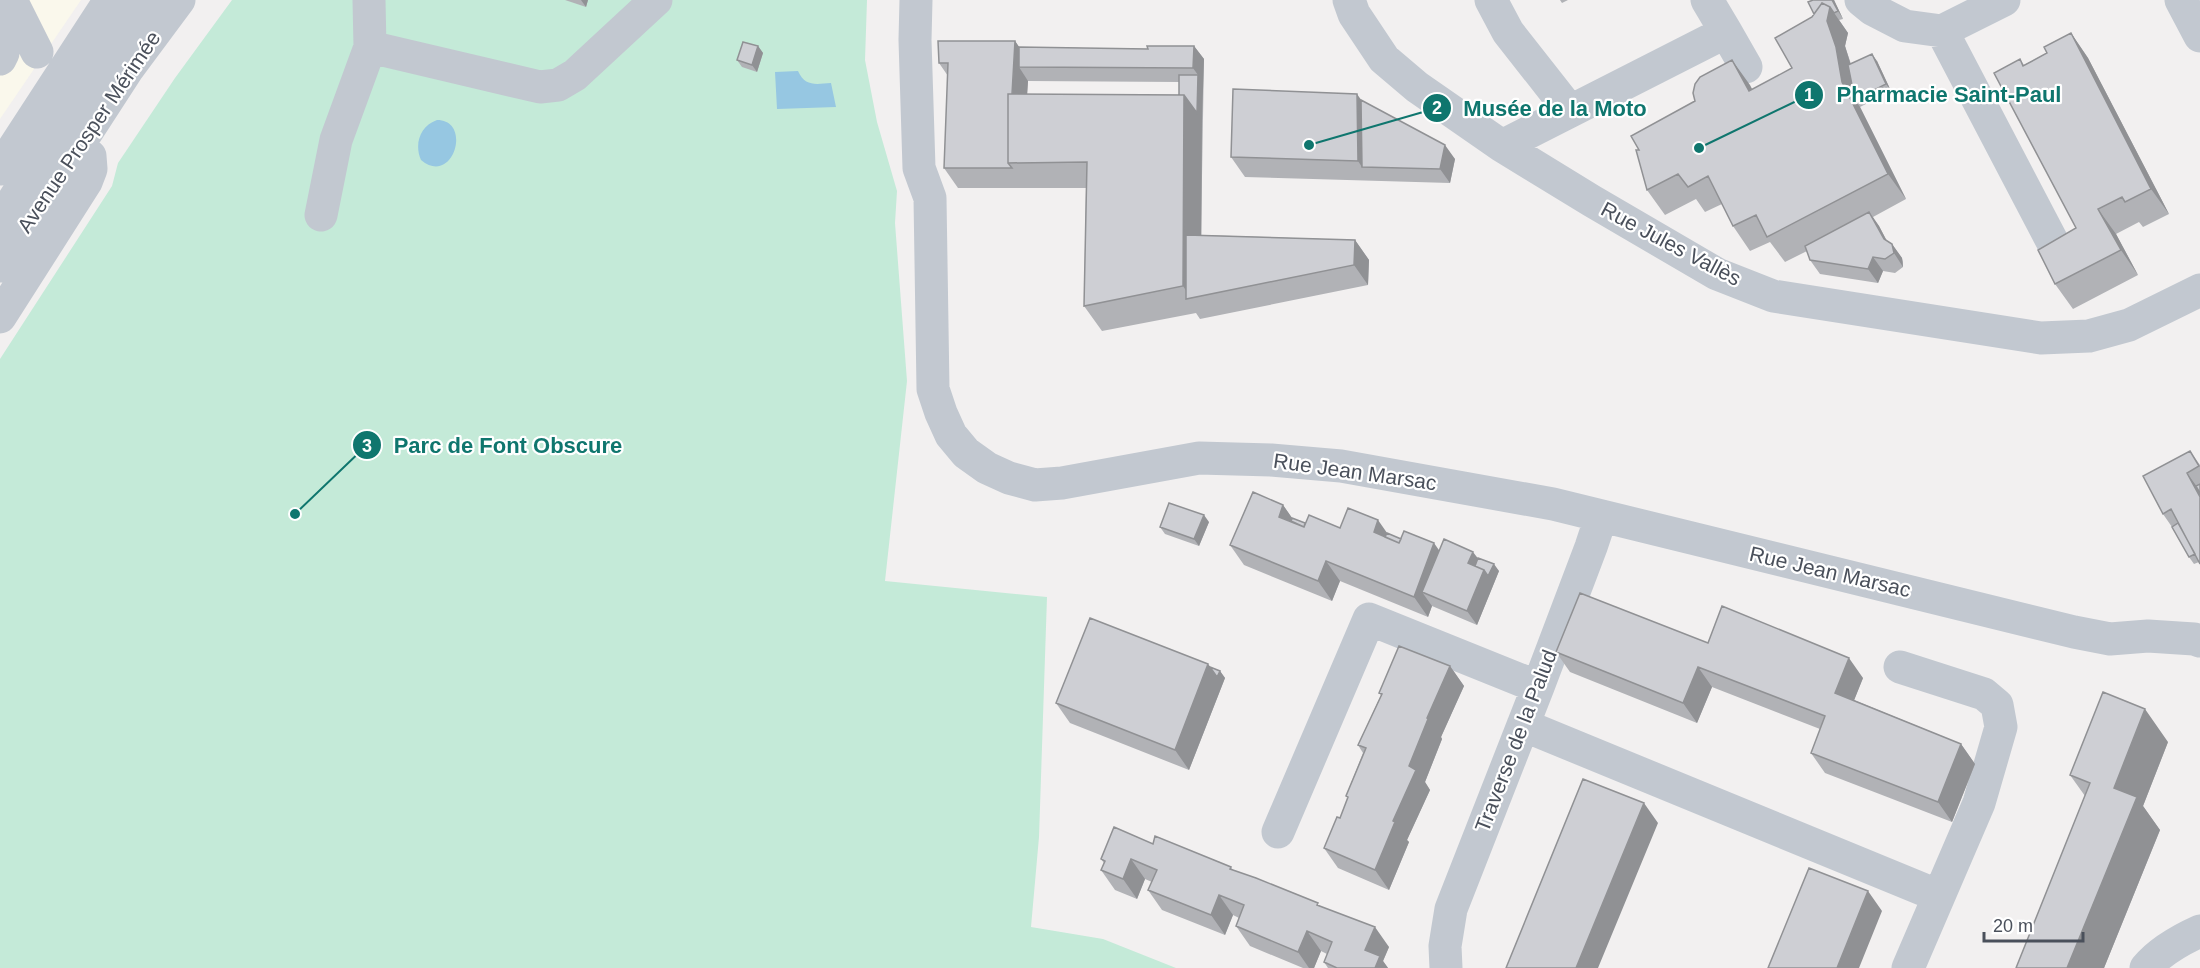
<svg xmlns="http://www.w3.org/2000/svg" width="2200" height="968" font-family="Helvetica,sans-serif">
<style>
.commercial{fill:#faf8ec}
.green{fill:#c4ead8}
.water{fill:#96c7e2}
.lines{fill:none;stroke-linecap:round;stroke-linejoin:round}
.minor{stroke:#c2c8d0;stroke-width:33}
.wall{fill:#b1b2b6;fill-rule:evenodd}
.shaded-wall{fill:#909194}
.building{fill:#cecfd4;stroke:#909194;stroke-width:1.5}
.labels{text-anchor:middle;stroke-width:4.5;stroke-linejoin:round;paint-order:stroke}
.street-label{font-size:21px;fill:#4a505b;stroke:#fff}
.leader{fill:none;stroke:#0f766e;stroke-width:2}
.callout-dot{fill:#0f766e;stroke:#fff;stroke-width:2}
.mark-label{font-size:18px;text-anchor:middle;font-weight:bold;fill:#fff}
.callout-label{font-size:22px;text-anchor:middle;font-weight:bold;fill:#0f766e;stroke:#fff;stroke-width:4.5;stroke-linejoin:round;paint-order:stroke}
</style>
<rect width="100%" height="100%" fill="#f2f0f0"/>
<!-- commercial -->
<path class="commercial" d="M 0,0 L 81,0 L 0,119 Z"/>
<!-- green -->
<path class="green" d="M 232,0 L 867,0 L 865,60 L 877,122 L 897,191 L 895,223 L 907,381 L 885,581 L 1047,597 L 1039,837 L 1031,927 L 1103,939 L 1176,968 L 0,968 L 0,359 L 112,186 L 118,163 L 175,78 Z"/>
<!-- water -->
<path class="water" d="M 798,71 C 805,87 816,84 831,83 L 836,107 L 777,109 L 775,72 Z
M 437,120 C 473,120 453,187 421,160 C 414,144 420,126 437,120 Z"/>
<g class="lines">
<!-- minor -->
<path class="minor" d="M 11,0 L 37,52
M 916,0 L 915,40 L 919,168 L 930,198 L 933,389 L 941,413 L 951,435 L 966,453 L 987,468 L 1009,478 L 1035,485 L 1062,483 L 1199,458 L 1271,460 L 1341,466 L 1553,504 L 2074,632 L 2110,639 L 2148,636 L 2194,639 L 2200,641
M 1349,0 L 1354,14 L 1384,59 L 1417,87 L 1502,146 L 1592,201 L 1717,274 L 1773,296 L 2041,338 L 2089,336 L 2129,325 L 2200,290
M 1491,0 L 1508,32 L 1570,111
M 1707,0 L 1726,32
M 1861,0 L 1872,9 L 1905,26 L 1942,31 L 2004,0
M 2181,0 L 2200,36
M 0,26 L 3,53 L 0,59
M 1942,31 L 2063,262
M 370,47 L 540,87 L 558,85 L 575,75 L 656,0
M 1502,146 L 1726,32 L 1746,67
M 0,169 L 110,0
M 321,215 L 336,140 L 370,47 L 369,0
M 0,221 L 143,0
M 0,266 L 127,70 L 179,0
M 0,317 L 86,182 L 91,169 L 90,156
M 1900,667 L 1984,694 L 1997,705 L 2001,727 L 1979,803 L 1908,968
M 1523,725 L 1939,896
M 1278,832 L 1369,619 L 1538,687
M 1446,968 L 1445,946 L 1451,909 L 1538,687 L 1591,547 L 1601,517
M 2146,968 C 2160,951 2180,940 2200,931"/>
</g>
<!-- wall -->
<path class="wall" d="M 565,0 L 588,0 L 586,7 Z
M 1560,0 L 1568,0 L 1562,3 Z
M 1813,0 L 1834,0 L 1843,19 L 1839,20 L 1848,33 L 1845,46 L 1851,64 L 1877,61 L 1891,91 L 1860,107 L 1906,199 L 1873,217 L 1879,226 L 1887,241 L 1892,244 L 1902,258 L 1903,262 L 1903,267 L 1895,273 L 1883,271 L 1878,283 L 1820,274 L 1810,260 L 1807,251 L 1785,262 L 1770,242 L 1750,251 L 1733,226 L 1722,204 L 1705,212 L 1696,199 L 1665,215 L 1647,190 L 1639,150 L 1695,101 L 1732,60 L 1752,90 L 1792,68 L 1812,17 L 1814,14 Z
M 2071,33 L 2088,58 L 2169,214 L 2143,227 L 2139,222 L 2116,234 L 2138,275 L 2073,309 L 2055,284 L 2076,228 L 2020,59 L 2024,65 L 2047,53 Z
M 1015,41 L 1019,47 L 1148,49 L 1194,46 L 1204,59 L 1201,235 L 1355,240 L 1369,260 L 1368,285 L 1200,319 L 1196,313 L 1102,331 L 1084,306 L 1086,188 L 958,188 L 944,168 L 948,76 L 939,63 ZM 1028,81 L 1179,82 L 1179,95 L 1027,94 Z
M 758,46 L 763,53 L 757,72 L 742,67 L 737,60 Z
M 1361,100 L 1455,159 L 1450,183 L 1245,177 L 1231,157 Z
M 2190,451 L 2200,465 L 2200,564 L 2199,562 L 2194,564 L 2189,557 L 2172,527 L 2163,514 Z
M 1283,505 L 1292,518 L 1305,523 L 1387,533 L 1401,539 L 1439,551 L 1478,558 L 1499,571 L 1477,625 L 1432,606 L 1428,617 L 1340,581 L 1332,601 L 1244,565 L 1230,545 Z
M 1209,522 L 1199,546 L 1165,534 L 1160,527 Z
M 1708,643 L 1863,678 L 1854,700 L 1961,744 L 1975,764 L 1952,822 L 1825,773 L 1811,753 L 1820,729 L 1712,687 L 1697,723 L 1570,672 L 1556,652 Z
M 1208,664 L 1210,667 L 1220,671 L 1225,678 L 1189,770 L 1070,723 L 1056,703 Z
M 1450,666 L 1464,686 L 1441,737 L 1442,739 L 1425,782 L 1430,790 L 1407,840 L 1409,842 L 1389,890 L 1338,868 L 1324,848 L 1340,818 L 1348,798 L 1346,796 L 1363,753 L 1358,745 L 1381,695 L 1379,693 Z
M 2168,742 L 2143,806 L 2160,830 L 2104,968 L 2016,968 L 2085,796 L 2070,775 Z
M 1153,844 L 1231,867 L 1233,870 L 1320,906 L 1389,947 L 1383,961 L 1388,968 L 1328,968 L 1324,962 L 1327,954 L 1321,951 L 1314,968 L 1303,968 L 1250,946 L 1236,926 L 1239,918 L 1233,915 L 1225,935 L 1162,910 L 1148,890 L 1152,882 L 1145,879 L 1137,899 L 1115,890 L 1101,870 L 1104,863 L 1101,859 Z"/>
<!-- shaded-wall -->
<path class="shaded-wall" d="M 581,0 L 588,0 L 586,7 Z
M 1832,0 L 1834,0 L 1843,19 L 1838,11 Z
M 1830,7 L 1848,33 L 1845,46 L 1853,72 L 1855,100 L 1860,107 L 1906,199 L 1888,174 L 1842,82 L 1827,21 Z
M 2071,33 L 2088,58 L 2169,214 L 2151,189 Z
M 1015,41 L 1029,61 L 1019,67 L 1028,81 L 1026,113 L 1012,100 Z
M 758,46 L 763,53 L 757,72 L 752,65 Z
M 1194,46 L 1204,59 L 1202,120 L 1201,296 L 1191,298 L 1183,286 L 1184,95 L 1198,75 L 1193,68 Z
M 1872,54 L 1877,61 L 1891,91 L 1886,84 Z
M 1732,60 L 1750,85 L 1766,116 L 1749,91 Z
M 1357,94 L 1371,114 L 1362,167 L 1358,161 Z
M 1445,145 L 1455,159 L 1450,183 L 1440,169 Z
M 2098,209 L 2116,234 L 2138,275 L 2121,250 Z
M 1869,212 L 1879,226 L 1893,253 L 1884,239 Z
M 1355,240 L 1369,260 L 1368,285 L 1354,265 Z
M 1892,244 L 1902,258 L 1903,267 L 1894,253 Z
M 1873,257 L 1883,271 L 1878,283 L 1868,269 Z
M 2187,473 L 2200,491 L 2200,497 Z
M 1283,505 L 1297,525 L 1279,517 Z
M 1204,515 L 1209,522 L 1199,546 L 1194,539 Z
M 1378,520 L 1392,540 L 1374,532 Z
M 1434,543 L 1448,563 L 1422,592 L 1432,606 L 1428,617 L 1414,597 Z
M 1473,552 L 1483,565 L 1480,573 L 1468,563 Z
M 1326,561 L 1340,581 L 1332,601 L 1318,581 Z
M 1494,564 L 1499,571 L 1477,625 L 1467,611 L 1484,570 Z
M 1849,658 L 1863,678 L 1849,713 L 1835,693 Z
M 1208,664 L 1217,677 L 1220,671 L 1225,678 L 1189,770 L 1175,750 Z
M 1450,666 L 1464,686 L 1441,737 L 1442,739 L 1425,782 L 1430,790 L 1407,840 L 1409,842 L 1389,890 L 1375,870 L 1393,821 L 1409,766 L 1427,718 Z
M 1698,667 L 1712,687 L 1697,723 L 1683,703 Z
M 2145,709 L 2168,742 L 2143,806 L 2160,830 L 2104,968 L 2067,968 L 2114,788 Z
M 1961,744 L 1975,764 L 1952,822 L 1938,802 Z
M 1644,803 L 1658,823 L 1598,968 L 1576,968 Z
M 1131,859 L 1145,879 L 1137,899 L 1123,879 Z
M 1868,891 L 1882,911 L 1859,968 L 1837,968 Z
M 1219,895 L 1233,915 L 1225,935 L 1211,915 Z
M 1375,927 L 1389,947 L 1383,961 L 1388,968 L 1375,968 L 1365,950 Z
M 1307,931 L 1321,951 L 1314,968 L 1309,968 L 1298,952 Z"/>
<!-- building -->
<path class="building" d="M 1813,0 L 1832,0 L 1838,11 L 1834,13 L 1830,7 L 1822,3 L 1814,14 L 1808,2 Z
M 1822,3 L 1830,7 L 1827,21 L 1836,47 L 1842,82 L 1888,174 L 1767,237 L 1756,215 L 1733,226 L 1708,176 L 1688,187 L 1678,174 L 1647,190 L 1636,150 L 1639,150 L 1631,136 L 1695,101 L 1693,93 L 1695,84 L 1700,77 L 1732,60 L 1749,91 L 1792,68 L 1775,38 L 1812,17 Z
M 2071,33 L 2151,189 L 2125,202 L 2122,197 L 2098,209 L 2121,250 L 2055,284 L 2038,250 L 2076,228 L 1994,73 L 2020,59 L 2023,66 L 2047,53 L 2044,47 Z
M 938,41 L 1015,41 L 1012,94 L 1008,94 L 1008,163 L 1012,168 L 944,168 L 948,63 L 939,63 Z
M 743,42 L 758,46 L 752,65 L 737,60 Z
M 1147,46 L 1194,46 L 1193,68 L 1019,67 L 1019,47 L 1148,49 Z
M 1872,54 L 1886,84 L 1855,100 L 1848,65 Z
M 1179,75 L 1198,75 L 1197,113 L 1184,95 L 1179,95 Z
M 1233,89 L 1357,94 L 1358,161 L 1231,157 Z
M 1008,94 L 1184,95 L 1183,286 L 1084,306 L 1087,162 L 1008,163 Z
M 1361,100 L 1445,145 L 1440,169 L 1362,167 Z
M 1869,212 L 1884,239 L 1892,244 L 1894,253 L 1885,259 L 1873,257 L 1868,269 L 1810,260 L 1805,246 Z
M 1186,235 L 1355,240 L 1354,265 L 1186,299 Z
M 2190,451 L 2199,466 L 2187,473 L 2200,497 L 2200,564 L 2171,509 L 2163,514 L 2143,476 Z
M 2200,484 L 2200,493 L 2196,486 Z
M 1253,492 L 1283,505 L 1279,517 L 1304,527 L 1309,515 L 1340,528 L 1348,508 L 1378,520 L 1374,532 L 1399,543 L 1404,531 L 1434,543 L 1414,597 L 1326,561 L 1318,581 L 1230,545 Z
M 1169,503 L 1204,515 L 1194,539 L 1160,527 Z
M 1292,518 L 1305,523 L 1304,527 L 1291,521 Z
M 2178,523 L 2195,554 L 2189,557 L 2172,527 Z
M 1387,533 L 1401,539 L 1399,543 L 1385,537 Z
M 1444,539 L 1473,552 L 1468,563 L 1484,570 L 1467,611 L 1422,592 Z
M 1478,558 L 1494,564 L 1488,576 L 1484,570 L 1475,566 Z
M 1580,593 L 1708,643 L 1722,606 L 1849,658 L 1835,693 L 1961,744 L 1938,802 L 1811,753 L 1825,716 L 1698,667 L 1683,703 L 1556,652 Z
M 1090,618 L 1208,664 L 1175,750 L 1056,703 Z
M 1399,646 L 1450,666 L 1427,718 L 1428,719 L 1409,766 L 1416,770 L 1393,821 L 1395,822 L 1375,870 L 1324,848 L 1337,817 L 1340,818 L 1348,797 L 1346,796 L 1366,748 L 1358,745 L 1382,694 L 1379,693 Z
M 1210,667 L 1220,671 L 1217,677 Z
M 2103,692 L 2145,709 L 2114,788 L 2137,797 L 2067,968 L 2016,968 L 2090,783 L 2070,775 Z
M 1583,779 L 1644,803 L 1576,968 L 1506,968 Z
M 1114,827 L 1153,844 L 1155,836 L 1231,867 L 1230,869 L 1256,878 L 1318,903 L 1317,905 L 1375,927 L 1365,950 L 1380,956 L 1375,968 L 1337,968 L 1324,962 L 1332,942 L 1307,931 L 1298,952 L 1236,926 L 1244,905 L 1219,895 L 1211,915 L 1148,890 L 1157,870 L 1131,859 L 1123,879 L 1101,870 L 1105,861 L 1101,859 Z
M 1809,868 L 1868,891 L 1837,968 L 1768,968 Z"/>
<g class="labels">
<!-- street labels -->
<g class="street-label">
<text transform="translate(89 132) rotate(-56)" y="7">Avenue Prosper Mérimée</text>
<text transform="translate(1671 244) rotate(28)" y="7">Rue Jules Vallès</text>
<text transform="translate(1355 472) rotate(8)" y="7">Rue Jean Marsac</text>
<text transform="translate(1830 572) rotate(13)" y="7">Rue Jean Marsac</text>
<text transform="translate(1516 741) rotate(-69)" y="7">Traverse de la Palud</text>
</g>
</g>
<!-- callouts -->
<path class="leader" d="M1699 148L1809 95M1309 145L1437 108M295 514L367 445"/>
<g class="callout-dot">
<circle cx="1699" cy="148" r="6"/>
<circle cx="1309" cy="145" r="6"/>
<circle cx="295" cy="514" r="6"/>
<circle cx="1809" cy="95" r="15"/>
<circle cx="1437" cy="108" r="15"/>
<circle cx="367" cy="445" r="15"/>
</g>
<g class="mark-label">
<text x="1809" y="101">1</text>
<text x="1437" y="114">2</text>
<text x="367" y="452">3</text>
</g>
<g class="callout-label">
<text x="1949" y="102">Pharmacie Saint-Paul</text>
<text x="1555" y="116">Musée de la Moto</text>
<text x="508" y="453">Parc de Font Obscure</text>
</g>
<!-- scale -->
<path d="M1984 932v9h99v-9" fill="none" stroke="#4a505b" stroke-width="3"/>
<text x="1993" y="932" font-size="18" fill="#4a505b" stroke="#ffffff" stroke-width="4.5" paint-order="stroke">20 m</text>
</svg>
